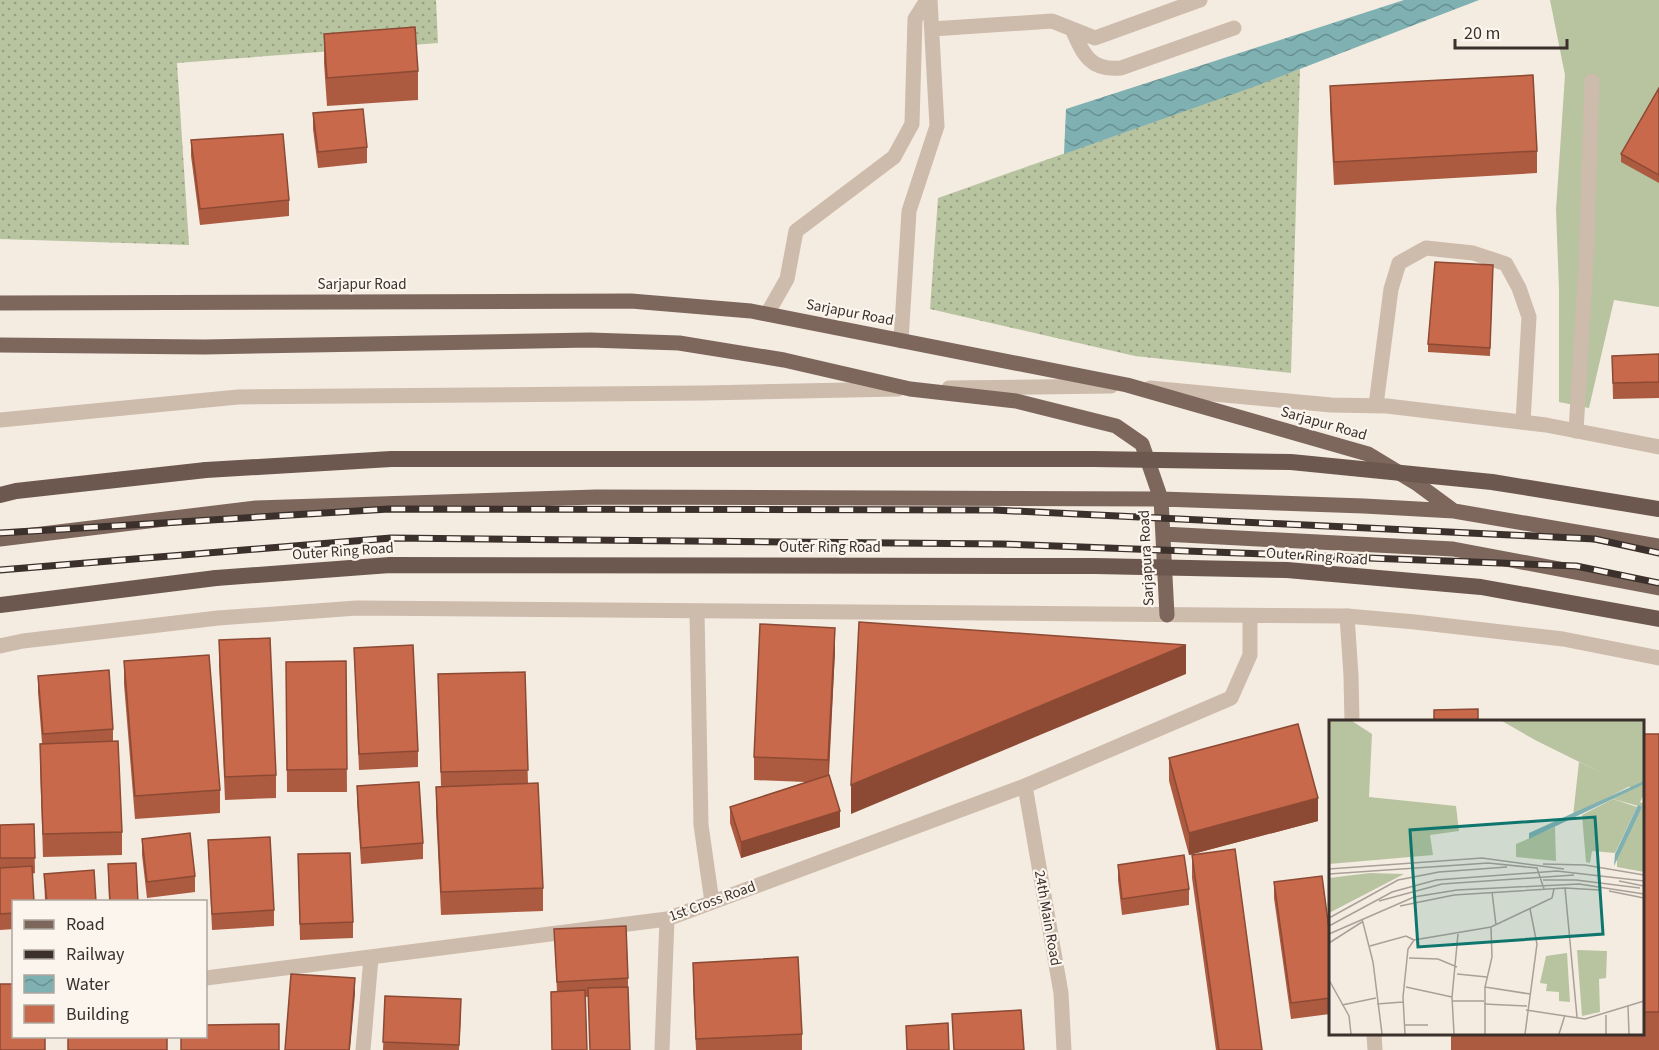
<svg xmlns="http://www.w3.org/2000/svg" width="1659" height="1050" font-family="'Source Sans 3',sans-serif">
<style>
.grass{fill:url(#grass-dots)}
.pitch{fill:#b8c4a0}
.water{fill:url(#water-waves)}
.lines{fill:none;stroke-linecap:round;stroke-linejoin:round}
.service{stroke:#cdbbac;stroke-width:15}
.minor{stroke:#cdbbac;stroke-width:15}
.tertiary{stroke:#cdbbac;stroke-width:15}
.primary{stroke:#7d675c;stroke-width:15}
.trunk{stroke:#6c584f;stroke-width:16}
.rail-casing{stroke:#3b302b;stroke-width:7}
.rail{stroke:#fbf5ee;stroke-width:4.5;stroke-dasharray:14;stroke-linecap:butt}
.trunk-bridge{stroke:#6c584f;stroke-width:16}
.wall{fill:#ac5a40}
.shaded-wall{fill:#8c4a34}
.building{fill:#c8694b;stroke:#8c4a34;stroke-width:1.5}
.labels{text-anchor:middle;stroke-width:4.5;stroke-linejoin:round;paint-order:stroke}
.street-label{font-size:15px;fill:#3b302b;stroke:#fbf5ee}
.inset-road{fill:none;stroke:#aaa098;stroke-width:1.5}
.view{fill:#0f766e;fill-opacity:0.15;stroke:#0f766e;stroke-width:3}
.inset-edge{fill:none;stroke:#3b302b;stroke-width:3}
</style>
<defs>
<pattern id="grass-dots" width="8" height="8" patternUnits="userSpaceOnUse" patternTransform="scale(1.5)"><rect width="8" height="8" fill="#b8c4a0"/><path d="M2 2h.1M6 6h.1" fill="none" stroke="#97a083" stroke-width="1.8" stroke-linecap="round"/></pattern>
<pattern id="water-waves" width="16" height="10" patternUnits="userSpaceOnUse" patternTransform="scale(1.5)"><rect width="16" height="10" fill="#7fb0b2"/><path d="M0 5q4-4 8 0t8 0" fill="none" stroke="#699091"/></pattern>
</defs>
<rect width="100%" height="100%" fill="#f4ebe1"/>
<!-- grass -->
<path class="grass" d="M 0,0 L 436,0 L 438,43 L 177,63 L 189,245 L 0,239 Z
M 1300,69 L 1291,373 L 1135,356 L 930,309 L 938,198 L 1148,124 Z"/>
<!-- pitch -->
<path class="pitch" d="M 1550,0 L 1659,0 L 1659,307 L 1614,300 L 1589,408 L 1559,402 L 1559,289 L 1556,210 L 1565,75 Z"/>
<!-- water -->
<path class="water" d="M 1404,0 L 1479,0 L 1256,86 L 1064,154 L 1066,109 Z"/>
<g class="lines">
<!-- service -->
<path class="service" d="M 932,29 L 1052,21 L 1095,38 L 1200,0
M 1072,29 C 1083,54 1090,71 1121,68 L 1234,28
M 767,314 L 787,279 L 796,231 L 894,157 L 912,124 L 915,19 L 927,0
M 901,341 L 909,211 L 937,126 L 930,0
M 1376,405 L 1391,289 L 1399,263 L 1426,248 L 1473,253 L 1506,264 L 1519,288 L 1529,317 L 1523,422
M 1576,431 L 1586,263 L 1592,81"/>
<!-- minor -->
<path class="minor" d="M 697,612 L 701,825 L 712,902
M 1347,616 L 1351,676 L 1352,722
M 206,978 L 667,919 L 1025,786
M 1374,1034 L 1375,1050
M 363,1050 L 371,958
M 662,1050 L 667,919"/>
<!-- tertiary -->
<path class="tertiary" d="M 949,388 L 1111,386
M 1150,388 L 1331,405 L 1387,406 L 1546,425 L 1659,447
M 0,420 L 238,397 L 704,393 L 898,389
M 0,646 L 23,641 L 218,618 L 357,608 L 1347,616 L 1415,622 L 1563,639 L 1659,658
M 1064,1050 L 1061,993 L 1025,786 L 1231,698 L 1250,655 L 1250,616"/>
<!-- primary -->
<path class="primary" d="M 0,303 L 631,301 L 751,311 L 1127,385 L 1368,454 L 1416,483 L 1454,511
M 0,345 L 204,347 L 590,340 L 679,343 L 784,360 L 910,389 L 1016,401 L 1116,426 L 1142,444 L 1161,499 L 1167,615
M 1163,534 L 1453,549 L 1659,588
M 0,539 L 256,508 L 596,497 L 1161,499 L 1364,506 L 1454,511 L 1659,546"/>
<!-- trunk -->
<path class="trunk" d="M 0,495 L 16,491 L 206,470
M 0,605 L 216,578"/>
<defs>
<path id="rail" d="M 0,533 L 389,509 L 994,510 L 1595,539 L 1659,553
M 0,570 L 391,538 L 1002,544 L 1576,566 L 1659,583"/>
</defs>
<!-- rail casing -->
<use href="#rail" class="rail-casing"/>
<!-- rail -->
<use href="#rail" class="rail"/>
<!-- trunk-bridge -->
<path class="trunk-bridge" d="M 206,470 L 391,459 L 1094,459 L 1291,462 L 1492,482 L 1659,509
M 216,578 L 390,565 L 1095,566 L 1287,570 L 1481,587 L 1659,619"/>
</g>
<!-- wall -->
<path class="wall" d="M 324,34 L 418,71 L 418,100 L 327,106 L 324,63 Z
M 1330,86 L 1537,151 L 1537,173 L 1334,185 L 1330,109 Z
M 1659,88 L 1659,183 L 1621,162 L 1621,154 Z
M 313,113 L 367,147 L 367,163 L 318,168 L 313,129 Z
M 191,140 L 289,200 L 289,216 L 200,225 L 191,156 Z
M 1493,265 L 1490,356 L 1428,352 L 1428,344 Z
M 1659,354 L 1659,398 L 1613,399 L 1612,356 Z
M 219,640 L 276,775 L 276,798 L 225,800 L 219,663 Z
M 354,648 L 418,751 L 418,767 L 359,770 Z
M 835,651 L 829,775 L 840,827 L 741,858 L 730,823 L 730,807 L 806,782 L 754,780 L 754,757 Z
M 124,661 L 220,790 L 220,813 L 135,819 L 124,684 Z
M 346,661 L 347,792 L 287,792 L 286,662 Z
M 525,672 L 528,784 L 543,888 L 543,911 L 441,915 L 436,810 L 436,787 L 441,787 L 438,674 Z
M 38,676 L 113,729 L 113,741 L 122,832 L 122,855 L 43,857 L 40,766 L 40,744 L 42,743 L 38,692 Z
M 1642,734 L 1659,734 L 1659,1050 L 1451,1050 L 1451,1034 L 1642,1034 Z
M 1169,758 L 1318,821 L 1189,855 L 1169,781 Z
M 357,786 L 423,843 L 423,859 L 361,864 L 357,802 Z
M 34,824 L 35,873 L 32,874 L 14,902 L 14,929 L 0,930 L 0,825 Z
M 142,839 L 195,876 L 195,892 L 147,898 L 142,855 Z
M 208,840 L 274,910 L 274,926 L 212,930 Z
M 298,854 L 353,922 L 353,938 L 300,940 Z
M 1192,855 L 1262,1050 L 1216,1050 L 1192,878 Z
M 108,864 L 138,902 L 109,902 Z
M 1118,865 L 1189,889 L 1189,905 L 1122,915 L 1118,880 Z
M 44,874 L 96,902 L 45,902 Z
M 1274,882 L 1330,937 L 1330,1014 L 1291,1019 L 1274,898 Z
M 554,929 L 628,978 L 628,994 L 585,997 L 557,992 Z
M 693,963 L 802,1034 L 802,1050 L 696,1050 L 693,986 Z
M 385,996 L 461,1015 L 459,1050 L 383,1050 Z"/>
<!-- shaded-wall -->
<path class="shaded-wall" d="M 835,628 L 835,651 L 828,783 L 828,760 Z
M 1186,645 L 1186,674 L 851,814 L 851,785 Z
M 1318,798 L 1318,821 L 1189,855 L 1189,833 Z
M 840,811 L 840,827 L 741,858 L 741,842 Z
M 355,978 L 355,994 L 350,1050 L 349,1050 Z"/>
<!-- building -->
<path class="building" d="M 415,27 L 418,71 L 327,78 L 324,34 Z
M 1533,75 L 1537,151 L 1334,162 L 1330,86 Z
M 1659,88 L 1659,175 L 1621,154 Z
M 363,109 L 367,147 L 318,152 L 313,113 Z
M 283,134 L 289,200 L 200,209 L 191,140 Z
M 1435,262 L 1493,265 L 1490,348 L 1428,344 Z
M 1659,354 L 1659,382 L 1613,383 L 1612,356 Z
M 859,622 L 1186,645 L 851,785 Z
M 760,624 L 835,628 L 828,760 L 754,757 Z
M 270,638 L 276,775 L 225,777 L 219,640 Z
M 413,645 L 418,751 L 359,754 L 354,648 Z
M 209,655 L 220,790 L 135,796 L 124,661 Z
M 346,661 L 347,769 L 287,770 L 286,662 Z
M 109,670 L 113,729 L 43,734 L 38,676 Z
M 525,672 L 528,770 L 441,772 L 438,674 Z
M 1478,709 L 1478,722 L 1434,722 L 1434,710 Z
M 1298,724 L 1318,798 L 1189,833 L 1169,758 Z
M 1642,734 L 1659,734 L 1659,1012 L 1642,1012 Z
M 118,741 L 122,832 L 43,834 L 40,744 Z
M 829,775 L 840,811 L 741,842 L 730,807 Z
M 419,782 L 423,843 L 361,848 L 357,786 Z
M 538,783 L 543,888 L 441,892 L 436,787 Z
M 34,824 L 35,858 L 0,858 L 0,825 Z
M 190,833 L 195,876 L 147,882 L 142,839 Z
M 270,837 L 274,910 L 212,914 L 208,840 Z
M 1235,849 L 1262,1050 L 1219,1050 L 1192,855 Z
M 350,853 L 353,922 L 300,924 L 298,854 Z
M 1184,855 L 1189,889 L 1122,899 L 1118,865 Z
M 136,863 L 138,902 L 110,902 L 108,864 Z
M 32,866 L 34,902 L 14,902 L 14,913 L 0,914 L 0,868 Z
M 94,870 L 96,902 L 47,902 L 44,874 Z
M 1322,876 L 1330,937 L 1330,998 L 1291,1003 L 1274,882 Z
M 626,926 L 628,978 L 557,982 L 554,929 Z
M 798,957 L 802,1034 L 696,1039 L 693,963 Z
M 291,974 L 355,978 L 349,1050 L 285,1050 Z
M 0,984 L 14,984 L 14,1036 L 45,1036 L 45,1050 L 0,1050 Z
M 628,987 L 630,1050 L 590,1050 L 588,988 Z
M 585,990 L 587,1050 L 552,1050 L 551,992 Z
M 385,996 L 461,999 L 459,1045 L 383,1042 Z
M 1021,1010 L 1024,1050 L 954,1050 L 952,1014 Z
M 948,1023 L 949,1050 L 907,1050 L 906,1026 Z
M 279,1024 L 279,1050 L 181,1050 L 181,1036 L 206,1036 L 206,1025 Z
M 68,1036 L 167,1036 L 167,1050 L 68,1050 Z"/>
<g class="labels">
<!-- street labels -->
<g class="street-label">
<text x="362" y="289">Sarjapur Road</text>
<text transform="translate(850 312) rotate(11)" y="5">Sarjapur Road</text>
<text transform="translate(1324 423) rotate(16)" y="5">Sarjapur Road</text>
<text x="830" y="552">Outer Ring Road</text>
<text transform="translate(343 551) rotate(-4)" y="5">Outer Ring Road</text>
<text transform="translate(1317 556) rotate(4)" y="5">Outer Ring Road</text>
<text transform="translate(1146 558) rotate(-93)" y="5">Sarjapura Road</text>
<text transform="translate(712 901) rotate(-20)" y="5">1st Cross Road</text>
<text transform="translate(1048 918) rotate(80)" y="5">24th Main Road</text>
</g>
</g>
<!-- overview -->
<g transform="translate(1329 720)">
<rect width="315" height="315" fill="#f4ebe1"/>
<path d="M 0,1 L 23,1 L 43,14 L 40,77 L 127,86 L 130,111 L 101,115 L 104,135 L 0,144 ZM 226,107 L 227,141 L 187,137 L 187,124 ZM 41,153 L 75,154 L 0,193 L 0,158 ZM 248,230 L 278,231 L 277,258 L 270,259 L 271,292 L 253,296 ZM 238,233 L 241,282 L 230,281 L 230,272 L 217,271 L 218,264 L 211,263 L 217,236 Z" fill="#b8c4a0"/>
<path d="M 173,1 L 315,1 L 315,74 L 206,20 Z" fill="#b8c4a0"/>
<path d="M 250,42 L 301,66 L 244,96 ZM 305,68 L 315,74 L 311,82 L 315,84 L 315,152 L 288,147 L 288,133 L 313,87 L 284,79 Z" fill="#b8c4a0"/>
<path d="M 284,79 L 308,87 L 286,133 L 263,131 L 261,143 L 257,142 L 253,95 Z" fill="#b8c4a0"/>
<path d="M 315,61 L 315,64 L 200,119 L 200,113 ZM 309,85 L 313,87 L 285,146 L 286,134 Z" fill="#7fb0b2"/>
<path class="inset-road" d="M 214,144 L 256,145 L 315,155M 0,149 L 153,138 L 235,149M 0,154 L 159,143 L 208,148 L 215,169M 214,160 L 247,160 L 311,168M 290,161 L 315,166M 236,168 L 248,297M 280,171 L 315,178M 163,172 L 167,205M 50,181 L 113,164 L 245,155M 71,186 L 125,175 L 236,168 L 271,170M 0,198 L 69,160 L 110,152 L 178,147M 33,199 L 44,242 L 53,314M 0,206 L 63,172 L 107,160 L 228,151 L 315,161M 0,214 L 85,177 L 128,170 L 250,164 L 315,174M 85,220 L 162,207 L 223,178 L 225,169M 0,223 L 33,202M 41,226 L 77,216 L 85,220M 80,238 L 109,239 L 128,247M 128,254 L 158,257M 0,260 L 20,296 L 22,314M 77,267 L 123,277M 156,267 L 201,274M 123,281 L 155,281M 48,284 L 74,282M 155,284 L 198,286M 13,285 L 47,278M 299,286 L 300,314M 197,290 L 256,299 L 315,281M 277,295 L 277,314M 75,305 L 99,305M 76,314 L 74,277 L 79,229 L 85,220M 125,314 L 123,277 L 129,214M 156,314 L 156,267 L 163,237 L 162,207M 196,314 L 208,224 L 201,189M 230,314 L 236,295"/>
<path class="view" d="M 266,97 L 274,214 L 89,227 L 81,110 Z"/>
<rect width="315" height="315" class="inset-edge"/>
</g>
<!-- legend -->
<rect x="12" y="900" width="195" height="138" fill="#fbf5ee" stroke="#aea6a0" stroke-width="1.5"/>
<rect x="24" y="920" width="30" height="9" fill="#7d675c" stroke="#aea6a0" stroke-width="1.5"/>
<text x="66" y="930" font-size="18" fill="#3b302b">Road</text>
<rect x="24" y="950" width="30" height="9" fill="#3b302b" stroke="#aea6a0" stroke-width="1.5"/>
<text x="66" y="960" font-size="18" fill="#3b302b">Railway</text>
<rect x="24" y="975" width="30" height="18" fill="url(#water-waves)" stroke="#aea6a0" stroke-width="1.5"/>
<text x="66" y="990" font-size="18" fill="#3b302b">Water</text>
<rect x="24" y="1005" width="30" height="18" fill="#c8694b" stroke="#aea6a0" stroke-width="1.5"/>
<text x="66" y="1020" font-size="18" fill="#3b302b">Building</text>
<!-- scale -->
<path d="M1455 39v9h112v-9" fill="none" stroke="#3b302b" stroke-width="3"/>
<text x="1464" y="39" font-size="18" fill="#3b302b" stroke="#fbf5ee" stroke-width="4.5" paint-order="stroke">20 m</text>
</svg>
